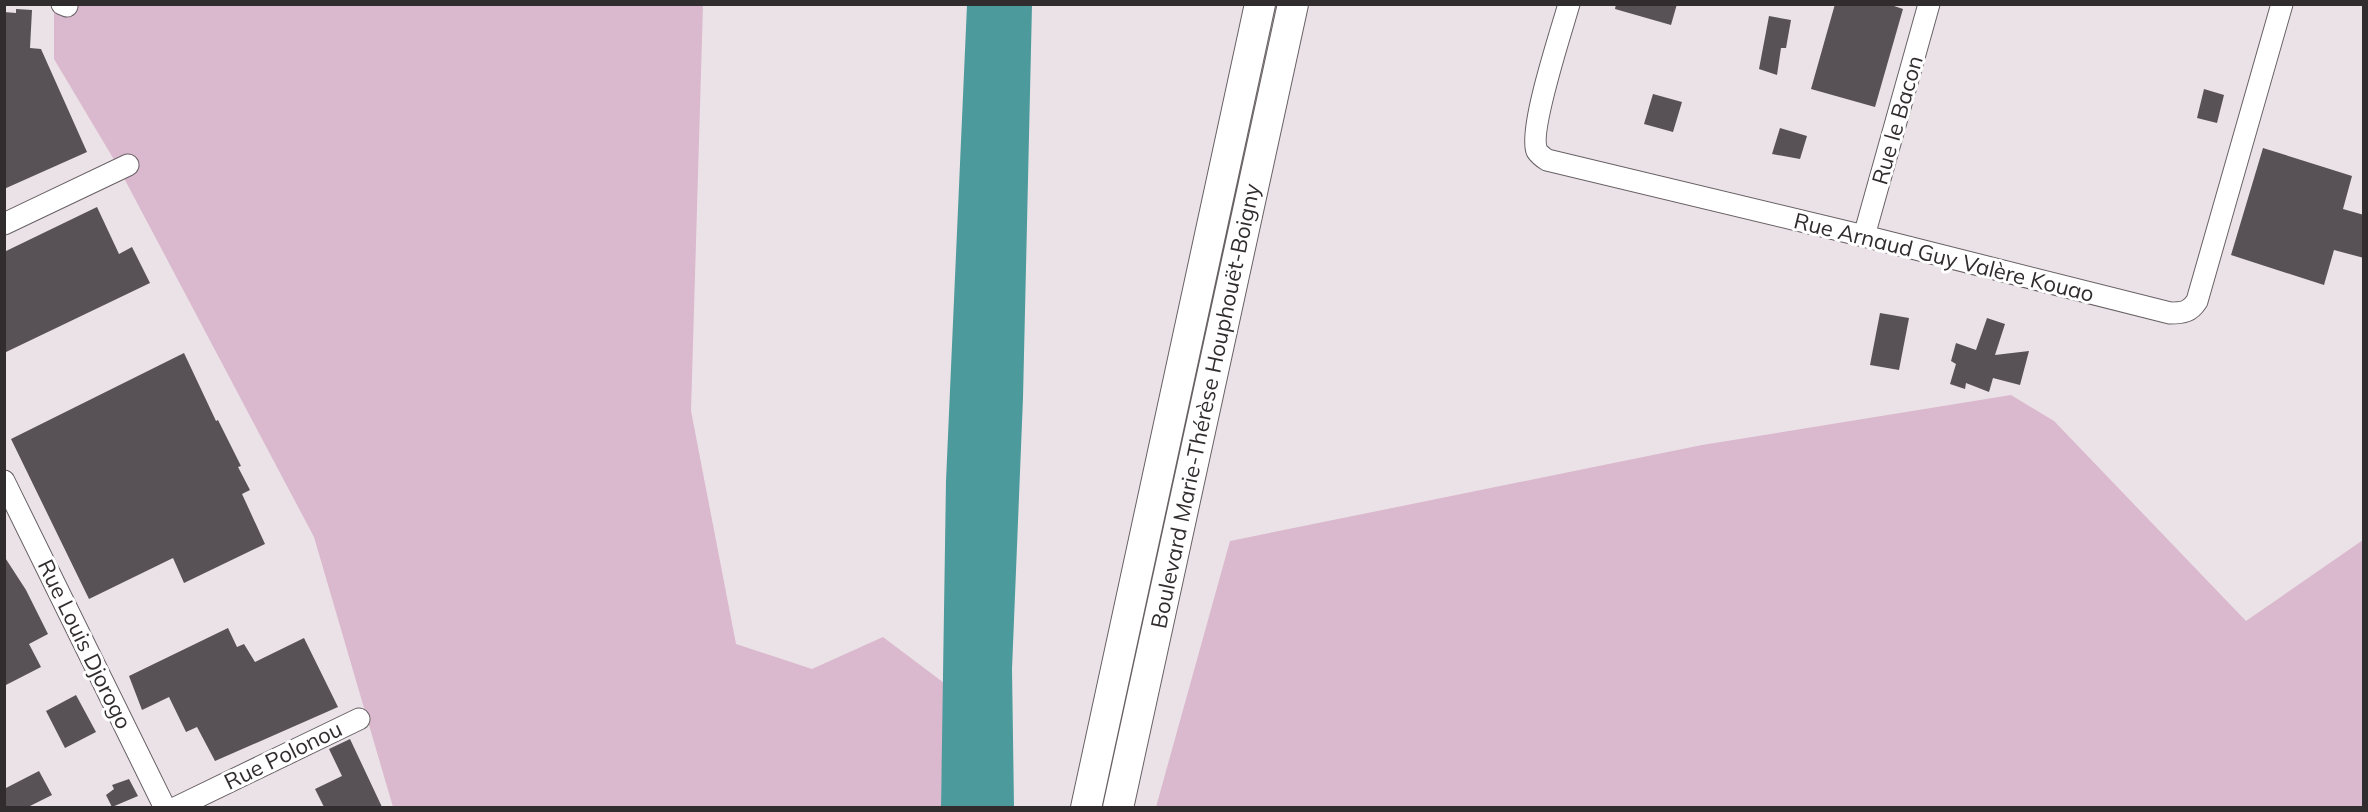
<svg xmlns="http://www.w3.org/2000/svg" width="2368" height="812" font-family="Mulish,sans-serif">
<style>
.green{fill:#dab8cd}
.water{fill:#4c9a9b}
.building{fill:#585156}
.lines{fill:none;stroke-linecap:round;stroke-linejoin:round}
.minor-casing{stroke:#676064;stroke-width:23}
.secondary-casing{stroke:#676064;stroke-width:32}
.minor{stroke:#fff;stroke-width:21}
.secondary{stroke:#fff;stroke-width:30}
.labels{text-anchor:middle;stroke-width:6;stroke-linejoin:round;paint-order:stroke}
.street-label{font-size:22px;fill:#312d2f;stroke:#fff}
</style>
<rect width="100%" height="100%" fill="#ebe2e7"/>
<!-- green -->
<path class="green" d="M 54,5 L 703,5 L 691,411 L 736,644 L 812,669 L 883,637 L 944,683 L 941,807 L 393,807 L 314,537 L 116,163 L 54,59 Z
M 2011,395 L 2054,421 L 2246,621 L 2363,540 L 2363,807 L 1156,807 L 1230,541 L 1702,445 Z"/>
<!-- water -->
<path class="water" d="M 967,5 L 1032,5 L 1023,398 L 1012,669 L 1014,807 L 941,807 L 946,481 Z"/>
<!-- building -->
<path class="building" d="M 1616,4 L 1677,4 L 1671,25 L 1615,9 Z
M 1835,4 L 1888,4 L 1903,9 L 1875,107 L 1811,89 Z
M 16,9 L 32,10 L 30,48 L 41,49 L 87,152 L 4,189 L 4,12 L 16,13 Z
M 1769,16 L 1791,20 L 1786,48 L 1781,48 L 1777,75 L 1759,69 Z
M 2204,89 L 2224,95 L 2217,123 L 2197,118 Z
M 1653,94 L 1682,102 L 1673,132 L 1644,124 Z
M 1780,128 L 1807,136 L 1800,159 L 1772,154 Z
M 2263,148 L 2352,176 L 2343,209 L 2364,215 L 2364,258 L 2334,250 L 2324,285 L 2231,255 Z
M 97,207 L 119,254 L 132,247 L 150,283 L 4,353 L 4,252 Z
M 1880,313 L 1909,318 L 1899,370 L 1870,365 Z
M 1987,318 L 2005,324 L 1995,355 L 2029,351 L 2020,385 L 1993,378 L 1989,392 L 1966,383 L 1965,389 L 1950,384 L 1956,364 L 1951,361 L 1956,343 L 1976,350 Z
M 184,353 L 216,421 L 218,420 L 241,466 L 238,467 L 250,490 L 242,494 L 265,544 L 184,583 L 173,558 L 89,599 L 11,439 Z
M 4,556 L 26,590 L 48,634 L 29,644 L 41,667 L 4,686 Z
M 228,628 L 237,647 L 244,644 L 255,662 L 304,638 L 338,707 L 215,761 L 197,727 L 186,732 L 169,697 L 142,710 L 129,676 Z
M 76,695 L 96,732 L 65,748 L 46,711 Z
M 350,739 L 382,807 L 324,807 L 315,789 L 342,776 L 329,749 Z
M 39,771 L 52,795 L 28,807 L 4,807 L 4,789 Z
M 129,779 L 138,796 L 112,807 L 106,795 L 114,789 L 112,785 Z"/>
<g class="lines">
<defs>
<path id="minor" d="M 62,4 L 67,6
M 1569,4 C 1562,29 1528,131 1537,151 C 1539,154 1544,158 1547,160 L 1864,236 L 2170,313 C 2183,313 2190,312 2197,301 L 2282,4
M 4,224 L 128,165
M 1864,236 L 1929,4
M 4,481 L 165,808
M 175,808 L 359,719"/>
<path id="secondary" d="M 1086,808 L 1260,4
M 1118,808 L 1293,4"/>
</defs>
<!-- minor casing -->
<use href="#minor" class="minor-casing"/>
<!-- secondary casing -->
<use href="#secondary" class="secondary-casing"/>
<!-- minor -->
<use href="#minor" class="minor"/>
<!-- secondary -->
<use href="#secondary" class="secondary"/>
</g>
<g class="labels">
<!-- street labels -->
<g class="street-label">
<text transform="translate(1897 120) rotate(-74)" y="8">Rue le Bacon</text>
<text transform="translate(1944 257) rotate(14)" y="8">Rue Arnaud Guy Valère Kouao</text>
<text transform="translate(1205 406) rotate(-78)" y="8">Boulevard Marie-Thérèse Houphouët-Boigny</text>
<text transform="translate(85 644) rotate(64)" y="8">Rue Louis Djorogo</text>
<text transform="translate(283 755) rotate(-26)" y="8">Rue Polonou</text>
</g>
</g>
<!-- border -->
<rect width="2368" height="812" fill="none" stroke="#312d2f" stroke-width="12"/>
</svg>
